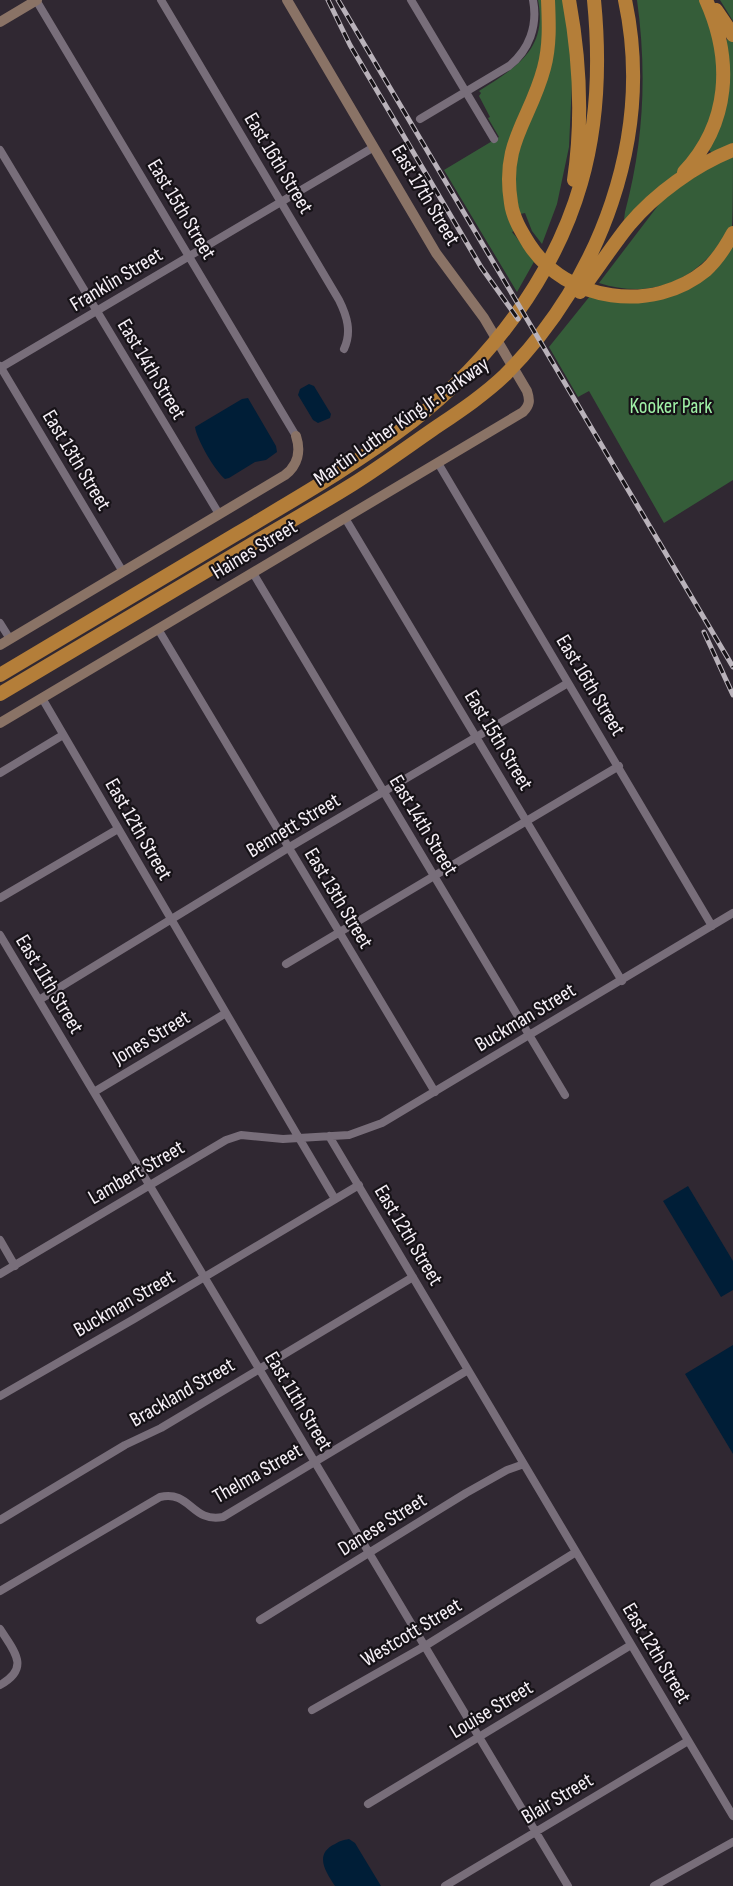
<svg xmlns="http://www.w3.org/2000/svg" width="733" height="1886" font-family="'Sofia Sans Condensed',sans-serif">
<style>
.green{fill:#355d39}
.water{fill:#001e37}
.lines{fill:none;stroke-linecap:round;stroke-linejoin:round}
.street{stroke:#786e7a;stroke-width:8}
.secondary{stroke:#8a7366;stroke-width:10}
.highway{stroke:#b47e39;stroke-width:14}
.rail-casing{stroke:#b9b2ba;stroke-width:5}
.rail{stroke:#161217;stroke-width:3;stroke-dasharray:9;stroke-linecap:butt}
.labels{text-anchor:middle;stroke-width:4.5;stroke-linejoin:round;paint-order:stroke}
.street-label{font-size:21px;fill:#f5eff6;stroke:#161217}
.park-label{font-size:21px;fill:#a0f2a7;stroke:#161217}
</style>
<rect width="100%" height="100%" fill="#302832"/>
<!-- green -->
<path class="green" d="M 538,0 L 543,0 L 544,28 L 538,76 L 512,131 L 516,230 L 512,232 L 535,260 L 517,292 L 444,170 L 499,137 L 488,118 L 490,117 L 479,96 L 481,93 L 479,91 C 515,68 548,50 538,0 Z
M 553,0 L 564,0 L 573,60 L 569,147 L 557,204 L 542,244 L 532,231 L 525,213 L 520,214 L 514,188 L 515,153 L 539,98 Z
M 637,0 L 701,0 L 708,13 L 720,70 L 710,125 L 684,167 L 628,223 L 624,220 L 625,212 C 644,141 647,72 637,0 Z
M 720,0 L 733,0 L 733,21 Z
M 730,38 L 733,42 L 733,143 L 712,153 L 708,149 L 729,67 L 726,40 Z
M 733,153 C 733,168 733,216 732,227 C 729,234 723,240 718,246 C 688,285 646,298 599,283 L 660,203 L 674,190 Z
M 733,246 L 733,480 L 664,523 L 589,391 L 578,397 L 549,347 L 590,296 L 622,302 L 711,268 L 715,271 Z"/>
<!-- water -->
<path class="water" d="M 309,384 L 314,386 L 331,414 L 330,418 L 318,423 L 313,420 L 298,395 L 300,389 Z
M 248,398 L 276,446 L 277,452 L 266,460 L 255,462 L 229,478 L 225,479 C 215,471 197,440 195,427 L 242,399 Z
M 688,1186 L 733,1261 L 733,1290 L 721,1297 L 663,1201 Z
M 733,1345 L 733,1454 L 685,1374 Z
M 349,1839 L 355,1843 L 381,1886 L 335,1886 C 325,1871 314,1854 335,1844 C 340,1841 343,1840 349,1839 Z"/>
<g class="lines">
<!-- street -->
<path class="street" d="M 36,0 L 296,436
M 161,0 L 339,300 C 347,316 352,332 344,349
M 411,0 L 494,139
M 420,119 L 509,66 C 529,50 538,26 533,0
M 0,150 L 219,514
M 0,366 L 123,572
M 0,368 L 374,147
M 438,463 L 712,926
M 345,518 L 622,981
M 253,573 L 565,1095
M 0,623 L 10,639
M 158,629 L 435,1092
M 42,698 L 299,1138 L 349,1135 L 382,1123 L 733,913
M 0,773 L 63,735
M 0,898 L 118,829
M 0,935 L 568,1886
M 286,964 L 619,766
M 39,1000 L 288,848 L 568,683
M 94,1092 L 226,1013
M 329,1136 L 733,1816
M 0,1240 L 15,1266
M 0,1274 L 226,1140 L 241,1135 L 283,1139 L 299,1138 L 335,1199
M 0,1396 L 134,1319 L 359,1185
M 0,1520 L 125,1445 L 161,1428 L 413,1277
M 0,1591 L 160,1497 C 191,1490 191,1523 223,1517 L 468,1370
M 260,1620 L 466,1493 L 507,1470 L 524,1464
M 0,1629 C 14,1651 31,1668 0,1685
M 312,1710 L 425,1646 L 576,1552
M 368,1804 L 631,1645
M 445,1886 L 688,1741
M 654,1886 L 733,1842"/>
<!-- secondary -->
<path class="secondary" d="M 0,22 L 37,0
M 0,645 L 285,475 C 298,465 301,451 296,436
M 0,723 L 523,412 C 530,405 530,400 527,391 L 484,318 L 436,253 L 287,0"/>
<!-- highway -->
<path class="highway" d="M 548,0 C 549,23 550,46 544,68 C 530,121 501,142 511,203 C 513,218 521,231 529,244 C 566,302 653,314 706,270 C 717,260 726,246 733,233
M 569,0 C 580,60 583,119 574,180
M 716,10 L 733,35
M 684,172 C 730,123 733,60 706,0
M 580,292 C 597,270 612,246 629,225 C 655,194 695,165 733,150
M 0,675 C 79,628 158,580 238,533 C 297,498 358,463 413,421 C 490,361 554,277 581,183 C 598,124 600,61 594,0
M 0,694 C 85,643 171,592 257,541 C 289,522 321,504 353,484 C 380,467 406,448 432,430 C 457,413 483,396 505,375 C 601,279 654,135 625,0"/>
<defs>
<path id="rail" d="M 328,0 L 350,45 L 481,267 L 518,319
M 338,0 L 733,667
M 704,632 L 733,695"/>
</defs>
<!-- rail casing -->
<use href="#rail" class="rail-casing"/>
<!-- rail -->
<use href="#rail" class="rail"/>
</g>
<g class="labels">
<!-- street labels -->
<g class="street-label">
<text transform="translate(279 163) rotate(59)" y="7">East 16th Street</text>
<text transform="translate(426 195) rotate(59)" y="7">East 17th Street</text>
<text transform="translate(182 209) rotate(59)" y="7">East 15th Street</text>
<text transform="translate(116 279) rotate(-31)" y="7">Franklin Street</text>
<text transform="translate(152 369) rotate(59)" y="7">East 14th Street</text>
<text transform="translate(401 421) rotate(-35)" y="7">Martin Luther King Jr. Parkway</text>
<text transform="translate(77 460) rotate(59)" y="7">East 13th Street</text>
<text transform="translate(254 549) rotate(-31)" y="7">Haines Street</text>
<text transform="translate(591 685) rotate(59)" y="7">East 16th Street</text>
<text transform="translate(499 740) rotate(59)" y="7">East 15th Street</text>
<text transform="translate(293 825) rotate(-31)" y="7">Bennett Street</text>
<text transform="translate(424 825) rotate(59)" y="7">East 14th Street</text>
<text transform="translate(139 829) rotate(60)" y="7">East 12th Street</text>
<text transform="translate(339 898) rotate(59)" y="7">East 13th Street</text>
<text transform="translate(50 984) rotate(59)" y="7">East 11th Street</text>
<text transform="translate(525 1017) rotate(-31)" y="7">Buckman Street</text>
<text transform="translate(151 1037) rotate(-31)" y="7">Jones Street</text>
<text transform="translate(136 1172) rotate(-30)" y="7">Lambert Street</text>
<text transform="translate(409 1235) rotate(59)" y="7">East 12th Street</text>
<text transform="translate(124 1303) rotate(-30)" y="7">Buckman Street</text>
<text transform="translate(182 1392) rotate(-30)" y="7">Brackland Street</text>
<text transform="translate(299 1401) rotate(59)" y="7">East 11th Street</text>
<text transform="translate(257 1473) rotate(-30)" y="7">Thelma Street</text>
<text transform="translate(382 1524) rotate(-32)" y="7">Danese Street</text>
<text transform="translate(411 1632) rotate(-31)" y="7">Westcott Street</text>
<text transform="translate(657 1653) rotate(59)" y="7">East 12th Street</text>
<text transform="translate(491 1709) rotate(-31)" y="7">Louise Street</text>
<text transform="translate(557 1798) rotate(-31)" y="7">Blair Street</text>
</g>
<!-- park labels -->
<g class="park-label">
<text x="671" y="413">Kooker Park</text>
</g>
</g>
</svg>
